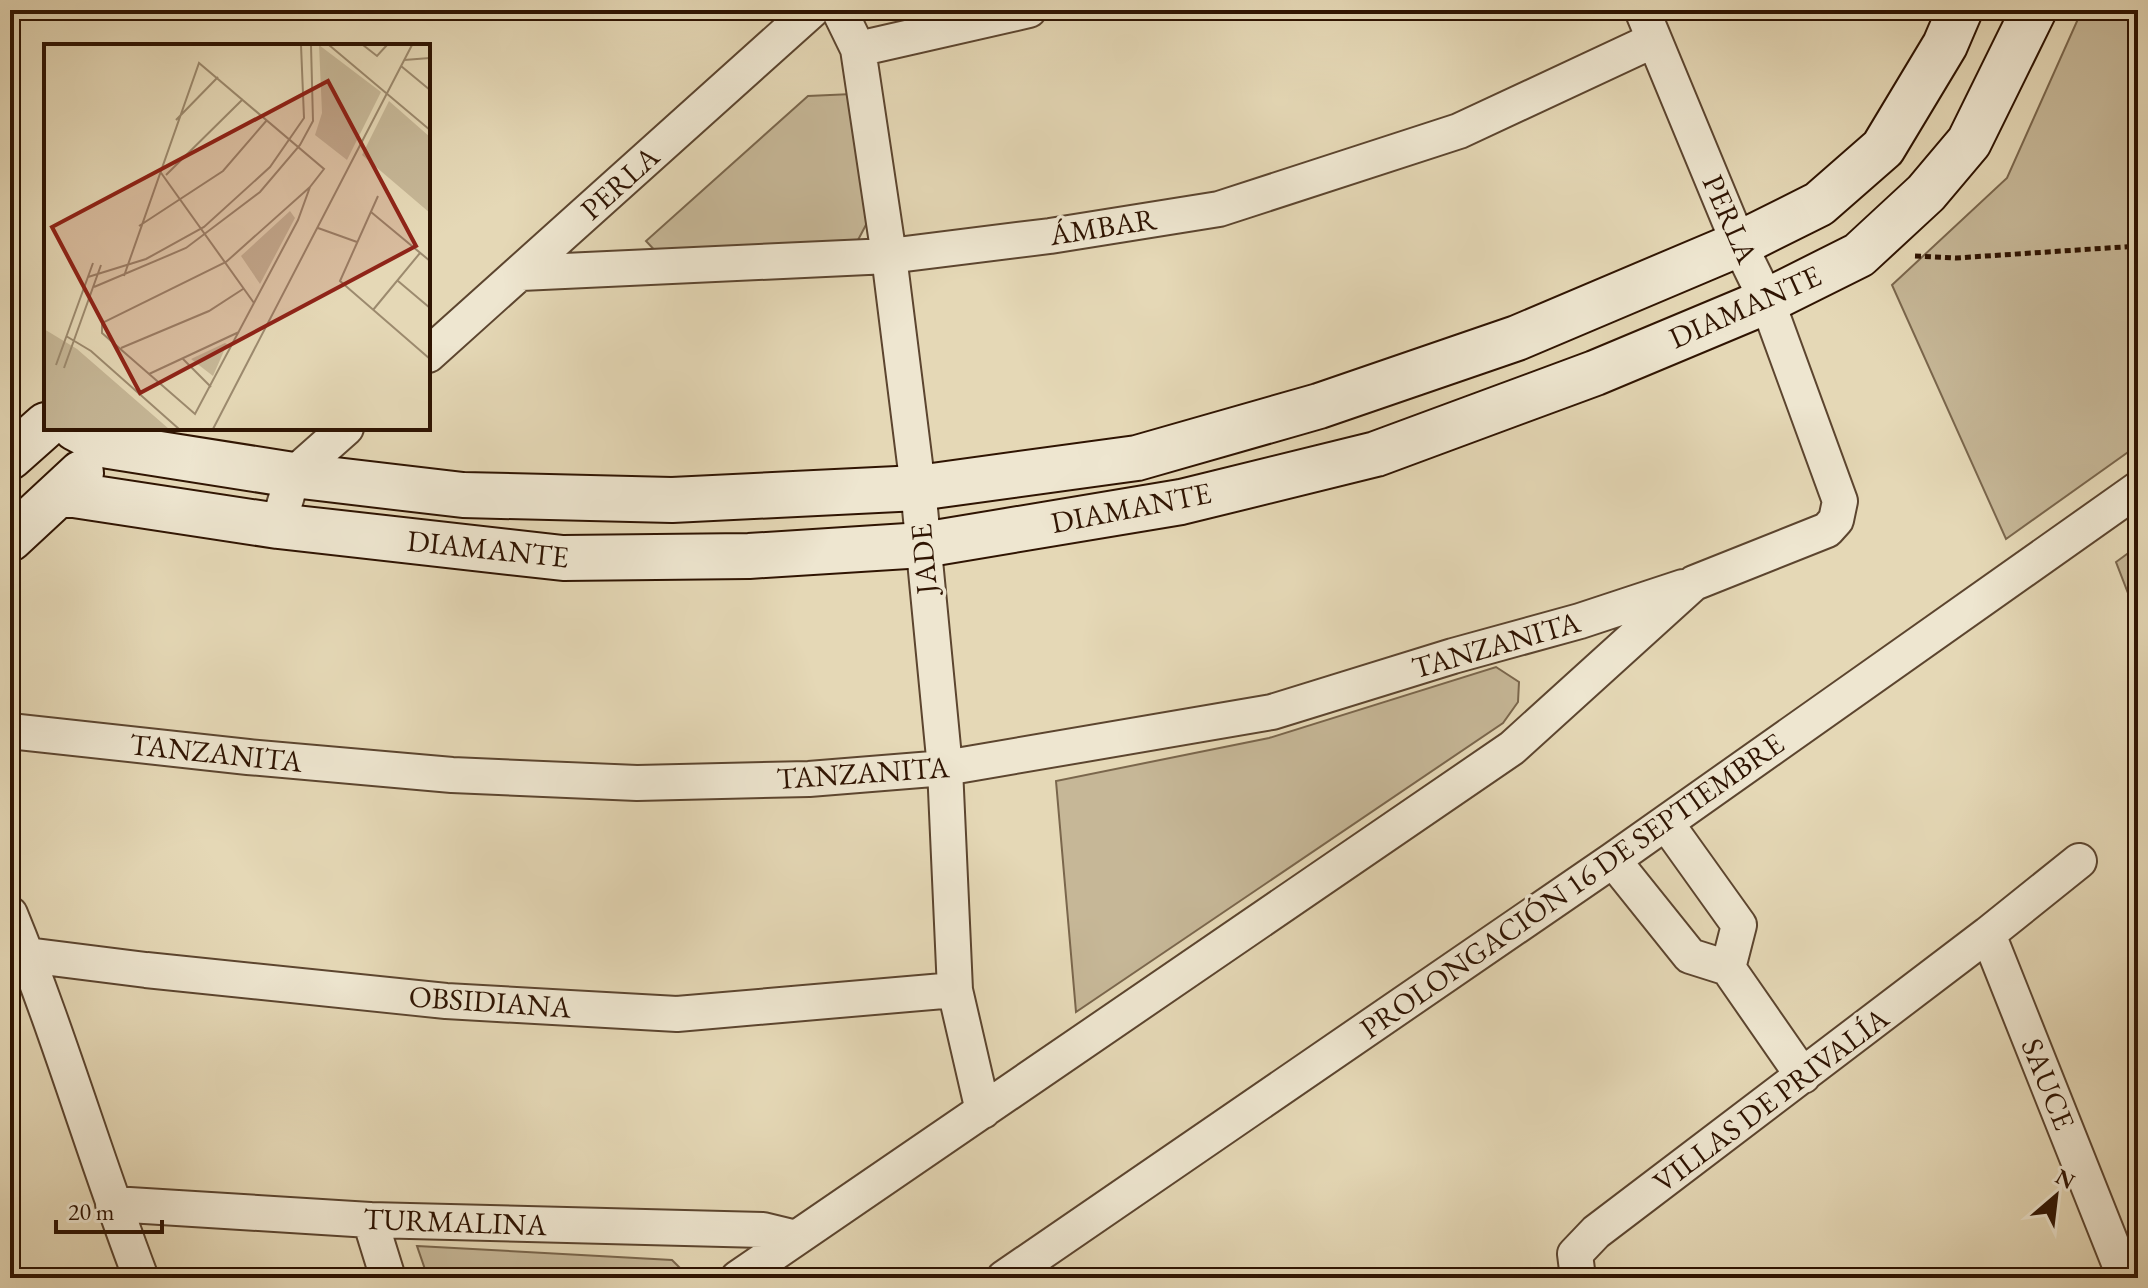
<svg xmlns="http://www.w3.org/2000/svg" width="2148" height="1288" font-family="'EB Garamond',serif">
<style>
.green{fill:#c6b797;stroke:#7a664c;stroke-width:2}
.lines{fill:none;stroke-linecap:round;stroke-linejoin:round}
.street-casing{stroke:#5c452f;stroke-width:38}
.secondary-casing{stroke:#2f1402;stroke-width:48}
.path{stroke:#2f1402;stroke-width:5;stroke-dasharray:6 4;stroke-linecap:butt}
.street{stroke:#eee6d0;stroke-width:34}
.secondary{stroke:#eee6d0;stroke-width:44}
.labels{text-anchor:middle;stroke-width:7;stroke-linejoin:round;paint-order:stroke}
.street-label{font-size:30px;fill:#2f1402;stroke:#eee6d0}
.inset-road{fill:none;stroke:#9c8a6e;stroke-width:2}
.view{fill:#8f2418;fill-opacity:0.15;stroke:#8f2418;stroke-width:4}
.inset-edge{fill:none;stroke:#2f1402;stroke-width:4}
</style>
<rect width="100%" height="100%" fill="#e5d8b6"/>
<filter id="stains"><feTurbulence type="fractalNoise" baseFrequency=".0025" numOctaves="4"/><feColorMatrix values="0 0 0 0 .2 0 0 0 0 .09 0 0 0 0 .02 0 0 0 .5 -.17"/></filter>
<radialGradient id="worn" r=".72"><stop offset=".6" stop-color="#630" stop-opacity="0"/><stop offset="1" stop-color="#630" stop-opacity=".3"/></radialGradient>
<!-- green -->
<path class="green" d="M 2082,10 L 2138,10 L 2138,445 L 2006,539 L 1892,285 L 2007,178 Z
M 852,94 L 868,221 L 858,240 L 660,256 L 646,241 L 808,96 Z
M 2138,546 L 2138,619 L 2116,562 Z
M 1496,667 L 1519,682 L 1518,702 L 1503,723 L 1076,1012 L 1056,781 L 1269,738 Z
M 417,1246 L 672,1260 L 684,1272 L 677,1278 L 428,1278 Z"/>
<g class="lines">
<defs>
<path id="street" d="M 839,10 L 858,49 L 889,256 L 918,488 L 945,768 L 955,990 L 983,1111
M 858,49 L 1029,10
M 521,273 L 889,256 L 1050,236 L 1219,209 L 1459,131 L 1654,40
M 428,355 L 812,10
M 278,526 L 293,475 L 346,428
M 10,735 L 19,732 L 248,757 L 452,775 L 637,783 L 809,779 L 945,768 L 1272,712 L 1453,656 L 1580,621 L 1683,587
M 1666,823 L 1739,925 L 1728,968
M 1613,860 L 1690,956 L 1728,968 L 1803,1076
M 10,914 C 59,1033 95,1158 141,1278
M 1988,934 L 2125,1278
M 27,955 L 146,970 L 446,1001 L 677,1014 L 955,990
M 113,1204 L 370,1220 L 763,1230 L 796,1238
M 370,1220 L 388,1278
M 738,1278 L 1512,748 L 1694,583 L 1827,530 L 1836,520 L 1840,501 L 1767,301 L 1739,244 L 1642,10
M 1004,1278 L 1613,860 L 2138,489
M 1578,1278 L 1575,1254 L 1596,1232 L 1988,934 L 2079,861"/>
<path id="secondary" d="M 75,428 L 109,446 L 293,475 L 463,495 L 672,500 L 918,488 L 1137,458 L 1319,406 L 1517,338 L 1739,244 L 1819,204 L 1883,148 L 1945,45 L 1960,10
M 10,457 L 46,425
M 61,493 L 278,526 L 563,558 L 749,556 L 923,545 L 1181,502 L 1376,454 L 1595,373 L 1767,301 L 1859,255 L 1926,193 L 1969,142 L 2034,10
M 10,539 L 81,473"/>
</defs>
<!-- street casing -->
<use href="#street" class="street-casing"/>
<!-- secondary casing -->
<use href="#secondary" class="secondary-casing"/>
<!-- path -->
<path class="path" d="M 1915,256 L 1956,258 L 2138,246"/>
<!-- street -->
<use href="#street" class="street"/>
<!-- secondary -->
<use href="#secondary" class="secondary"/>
</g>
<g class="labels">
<!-- street labels -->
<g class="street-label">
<text transform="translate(620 183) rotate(-42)" y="10">PERLA</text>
<text transform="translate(1730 219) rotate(66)" y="10">PERLA</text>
<text transform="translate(1103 227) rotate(-9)" y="10">ÁMBAR</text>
<text transform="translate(1745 307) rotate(-24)" y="10">DIAMANTE</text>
<text transform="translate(1131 508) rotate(-11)" y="10">DIAMANTE</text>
<text transform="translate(488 549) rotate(6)" y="10">DIAMANTE</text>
<text transform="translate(924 559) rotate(-95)" y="10">JADE</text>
<text transform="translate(1496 645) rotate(-16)" y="10">TANZANITA</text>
<text transform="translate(216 753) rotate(6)" y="10">TANZANITA</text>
<text transform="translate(863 773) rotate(-4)" y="10">TANZANITA</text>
<text transform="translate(1572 886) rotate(-35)" y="10">PROLONGACIÓN 16 DE SEPTIEMBRE</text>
<text transform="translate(490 1002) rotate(4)" y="10">OBSIDIANA</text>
<text transform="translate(2048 1084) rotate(68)" y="10">SAUCE</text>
<text transform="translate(1771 1100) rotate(-37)" y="10">VILLAS DE PRIVALÍA</text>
<text transform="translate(455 1222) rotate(2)" y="10">TURMALINA</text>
</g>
</g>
<!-- overview -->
<g transform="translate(44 44)">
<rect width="386" height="386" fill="#e5d8b6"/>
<path d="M 275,1 L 337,48 L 303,116 L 271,91 L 278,69 ZM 345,57 L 386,93 L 386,169 L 318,111 ZM 246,167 L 251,174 L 216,240 L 197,212 ZM 0,285 L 33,305 L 125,385 L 0,385 ZM 183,300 L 169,332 L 147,315 L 181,299 Z" fill="#c6b797"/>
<path class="inset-road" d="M 285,1 L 386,86M 319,1 L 333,12 L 343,1M 360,16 L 386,14M 357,22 L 386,46M 132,76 L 174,33M 115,126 L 210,259M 122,131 L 199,55M 334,152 L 296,237 L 386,315M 327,168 L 386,217M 95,182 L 179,127 L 223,76M 274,184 L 313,198M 80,232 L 155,19 L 280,125 L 266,143 L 254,176 L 151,370 L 58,289 L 58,279 L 182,218 L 266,143M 44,233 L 102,215 L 160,183 L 226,123 L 260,74 L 257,1M 354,237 L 386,264M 50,243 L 142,204 L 216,148 L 256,101 L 269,77 L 267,1M 329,266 L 376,209M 22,292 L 47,307 L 135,385M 77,304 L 165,267 L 199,245M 139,315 L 167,343M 12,321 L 49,219M 20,324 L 57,221M 105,330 L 195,288M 169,385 L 368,1"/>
<path class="view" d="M 284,37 L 372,202 L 96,349 L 8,183 Z"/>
<rect width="386" height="386" class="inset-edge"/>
</g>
<!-- margin -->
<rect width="2148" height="1288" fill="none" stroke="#e5d8b6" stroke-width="40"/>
<rect x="12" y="12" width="2124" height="1264" fill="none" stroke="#2f1402" stroke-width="4"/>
<rect x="20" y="20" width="2108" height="1248" fill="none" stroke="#2f1402" stroke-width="2"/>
<!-- north arrow -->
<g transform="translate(2056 1196) rotate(28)" stroke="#eee6d0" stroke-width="6" paint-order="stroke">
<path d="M0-6L14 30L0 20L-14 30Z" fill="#2f1402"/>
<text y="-12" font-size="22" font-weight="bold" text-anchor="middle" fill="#2f1402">N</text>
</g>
<!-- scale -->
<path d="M56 1220v12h106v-12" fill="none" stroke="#2f1402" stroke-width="4"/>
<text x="68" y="1220" font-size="24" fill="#2f1402" stroke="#eee6d0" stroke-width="6" paint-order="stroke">20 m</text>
<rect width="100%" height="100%" filter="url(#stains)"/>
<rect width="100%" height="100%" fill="url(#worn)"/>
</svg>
